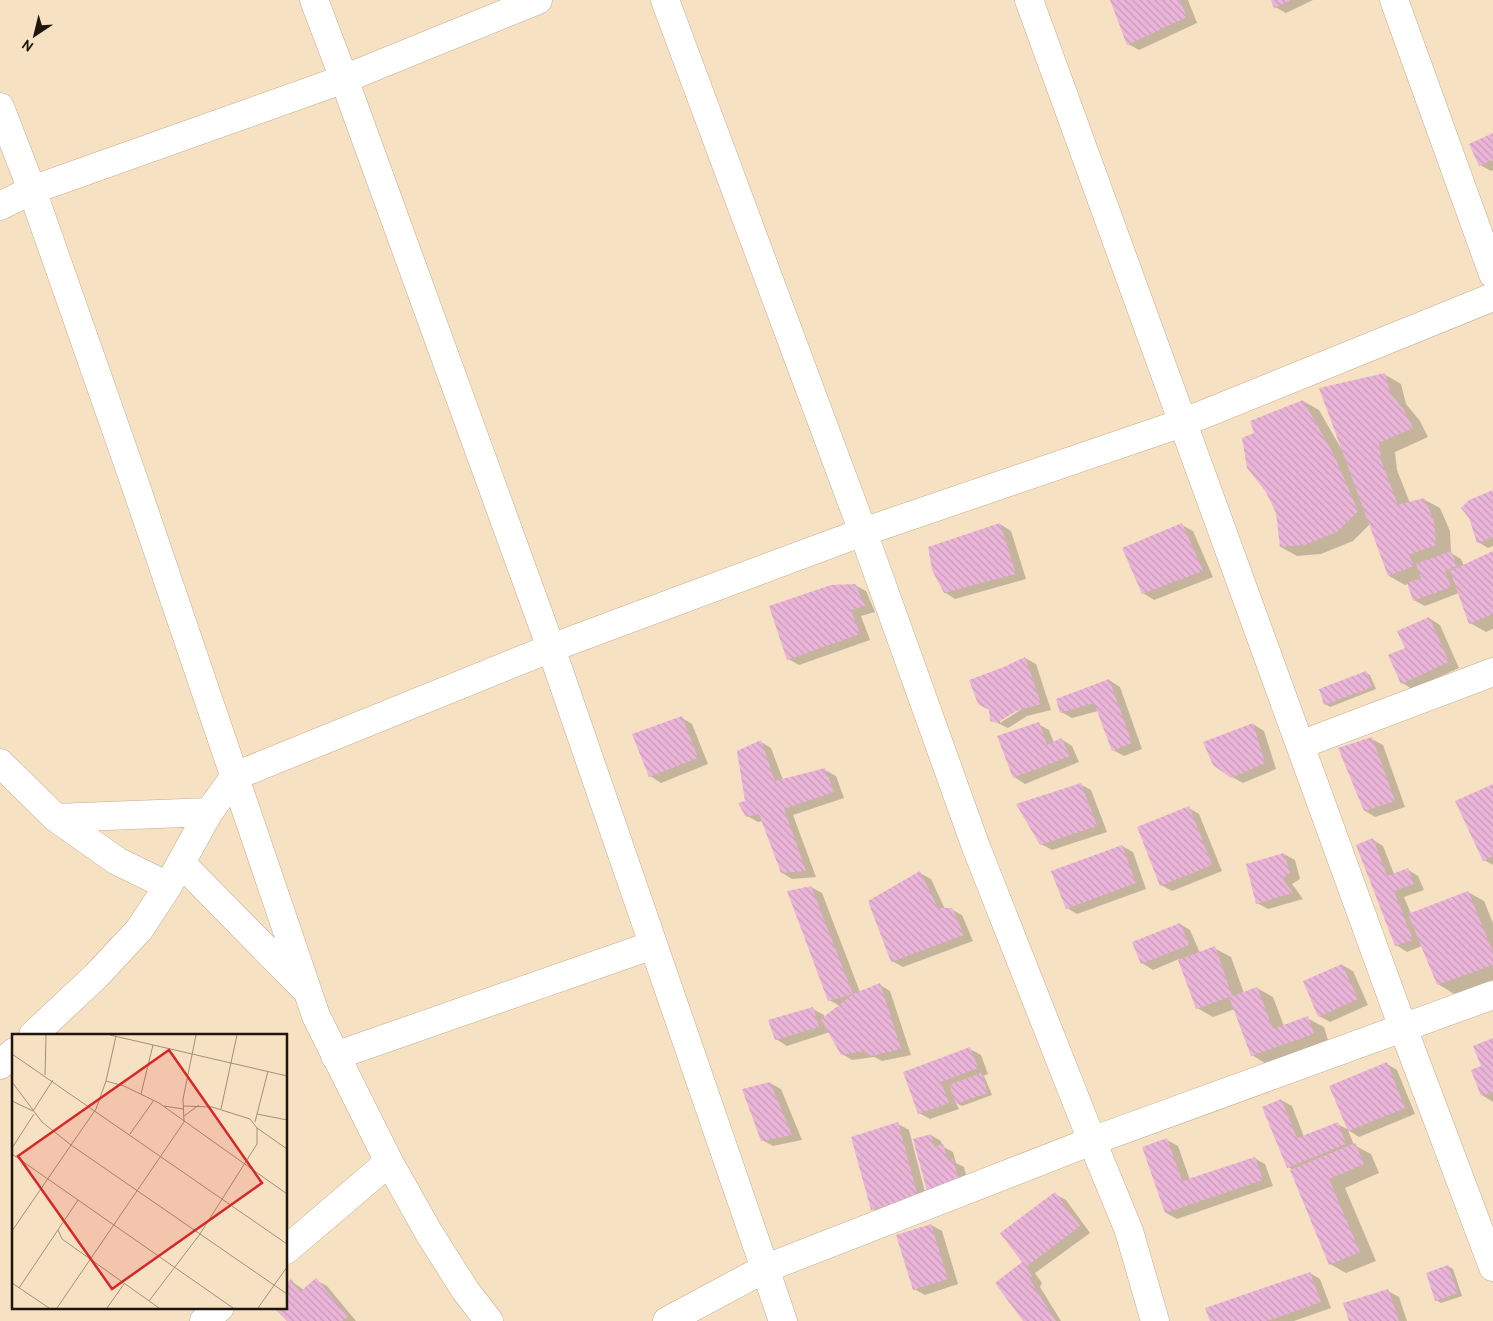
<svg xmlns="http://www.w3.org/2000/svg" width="1493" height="1321" font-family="Overpass,sans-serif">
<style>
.shadow{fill:#0003;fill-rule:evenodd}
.building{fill:url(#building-back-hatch)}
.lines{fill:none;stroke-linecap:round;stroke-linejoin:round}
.minor-casing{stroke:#c1ac8f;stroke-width:29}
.minor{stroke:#fff;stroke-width:28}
.inset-road{fill:none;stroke:#a09079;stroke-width:1}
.view{fill:#d62828;fill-opacity:0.15;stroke:#d62828;stroke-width:2.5}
.inset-edge{fill:none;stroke:#1e160b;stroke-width:2.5}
</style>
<defs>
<pattern id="building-back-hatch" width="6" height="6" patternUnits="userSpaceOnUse" patternTransform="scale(1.25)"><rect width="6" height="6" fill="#eab5d8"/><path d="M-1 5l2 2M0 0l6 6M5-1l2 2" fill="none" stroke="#c89bb8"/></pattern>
</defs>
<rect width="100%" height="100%" fill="#f7e1c3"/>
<!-- shadow -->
<path class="shadow" d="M 1112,0 L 1188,0 L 1197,23 L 1139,50 L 1128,44 Z
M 1272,0 L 1313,0 L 1286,13 L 1275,7 Z
M 1493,135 L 1493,170 L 1491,171 L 1480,165 Z
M 1384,374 L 1401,384 L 1406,404 L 1420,421 L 1428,437 L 1395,452 L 1397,470 L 1410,503 L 1423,499 L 1440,508 L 1450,531 L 1451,553 L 1461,559 L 1464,566 L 1493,553 L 1493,629 L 1486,632 L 1470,623 L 1459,593 L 1425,606 L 1414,600 L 1408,584 L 1405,585 L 1389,576 L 1370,524 L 1353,541 L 1321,554 L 1297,556 L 1281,547 L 1277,512 L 1256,434 L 1303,401 L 1319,410 L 1342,450 L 1343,450 Z
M 1493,491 L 1493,546 L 1488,548 L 1478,542 Z
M 1000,524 L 1011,531 L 1026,579 L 955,599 L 944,592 Z
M 1182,525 L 1193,531 L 1213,577 L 1154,600 L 1143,593 L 1123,548 Z
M 855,585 L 866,591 L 875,612 L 861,616 L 870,640 L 799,665 L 788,659 Z
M 1429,618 L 1440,625 L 1459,668 L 1412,689 L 1402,683 L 1407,649 Z
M 1025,658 L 1036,664 L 1051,710 L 1027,716 L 1008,728 L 991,720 L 1005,668 ZM 1021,707 L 1022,709 L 1000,723 L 1000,720 Z
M 1365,672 L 1370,675 L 1376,689 L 1330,707 L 1325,704 Z
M 1109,680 L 1120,687 L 1142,749 L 1124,756 L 1113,750 L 1098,711 L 1072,718 L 1061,712 Z
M 682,718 L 692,724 L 708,764 L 661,783 L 650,776 Z
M 1038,724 L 1049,730 L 1054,743 L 1061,739 L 1072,746 L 1079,762 L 1025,784 L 1014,777 Z
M 1253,724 L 1264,731 L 1276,769 L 1243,783 L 1232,777 Z
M 1372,739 L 1383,745 L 1405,807 L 1375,817 L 1365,811 Z
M 761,742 L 771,748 L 783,780 L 825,770 L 836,776 L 844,798 L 793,815 L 816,877 L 792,879 L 782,873 L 763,821 L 758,822 L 747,816 L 747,801 Z
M 1080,784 L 1091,790 L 1107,832 L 1052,850 L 1041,844 Z
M 1493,786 L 1493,865 L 1484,860 Z
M 1189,808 L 1199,814 L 1222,871 L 1172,891 L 1161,885 Z
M 1373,840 L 1383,846 L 1394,874 L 1407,869 L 1418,876 L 1424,890 L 1404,897 L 1411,914 L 1468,892 L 1484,901 L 1493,923 L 1493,980 L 1454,994 L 1438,984 L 1422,946 L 1407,952 L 1396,945 Z
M 1122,846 L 1133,852 L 1146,889 L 1077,914 L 1067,908 Z
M 1284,854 L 1295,860 L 1300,879 L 1292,884 L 1303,899 L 1268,909 L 1257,903 Z
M 920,873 L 931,879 L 945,909 L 951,909 L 962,915 L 973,941 L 903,967 L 892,961 Z
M 811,887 L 822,893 L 860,992 L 880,985 L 890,991 L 911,1055 L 882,1061 L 874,1057 L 852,1060 L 842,1054 L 830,1032 L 787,1046 L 776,1039 L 813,1009 L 824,1015 L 825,1018 L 840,1006 L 829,1000 Z
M 1180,924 L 1190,930 L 1200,953 L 1214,948 L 1231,957 L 1244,993 L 1257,988 L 1273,997 L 1284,1026 L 1307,1018 L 1324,1027 L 1329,1043 L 1268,1065 L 1252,1055 L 1235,1009 L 1213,1017 L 1197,1008 L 1179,959 L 1153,970 L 1142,963 Z
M 1342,965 L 1353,971 L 1368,1005 L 1330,1022 L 1319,1016 Z
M 1493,1039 L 1493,1102 L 1482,1095 L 1482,1067 Z
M 970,1049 L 981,1055 L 988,1074 L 983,1076 L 985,1078 L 992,1095 L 962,1106 L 956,1103 L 959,1109 L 930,1119 L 919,1113 L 904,1072 Z
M 1387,1064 L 1397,1070 L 1415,1114 L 1359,1137 L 1348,1130 L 1354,1145 L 1371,1154 L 1379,1173 L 1345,1188 L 1376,1261 L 1346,1273 L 1330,1264 L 1293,1170 L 1288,1167 L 1281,1100 L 1292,1106 L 1304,1137 L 1337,1124 L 1349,1130 Z
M 770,1083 L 781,1089 L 802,1140 L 773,1146 L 762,1140 Z
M 898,1124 L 909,1130 L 928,1203 L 883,1215 L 873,1209 Z
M 931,1135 L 941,1141 L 942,1146 L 953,1152 L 956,1163 L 964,1167 L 969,1188 L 939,1196 Z
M 1167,1140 L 1178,1146 L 1190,1180 L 1254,1158 L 1265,1164 L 1273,1186 L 1177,1219 L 1166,1213 Z
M 1055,1194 L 1066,1200 L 1090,1233 L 1035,1273 L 1042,1283 L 1040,1287 L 1061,1321 L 1024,1321 L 1024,1262 Z
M 931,1225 L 942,1231 L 958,1284 L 925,1295 L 914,1289 Z
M 1448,1266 L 1453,1269 L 1462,1296 L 1441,1303 L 1436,1300 Z
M 1310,1273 L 1320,1279 L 1331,1308 L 1294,1321 L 1211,1321 Z
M 316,1280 L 327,1286 L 356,1321 L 289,1321 L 286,1307 L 291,1281 L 304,1290 Z
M 1388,1291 L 1399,1297 L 1407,1321 L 1350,1321 Z"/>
<!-- building -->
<path class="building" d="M 1110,0 L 1180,0 L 1187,17 L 1127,45 Z
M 1271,0 L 1291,0 L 1274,8 Z
M 1493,133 L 1493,160 L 1479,166 L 1469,144 Z
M 1385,373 L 1390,393 L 1404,410 L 1413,428 L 1379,443 L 1381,460 L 1398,505 L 1424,498 L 1434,521 L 1436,545 L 1409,555 L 1414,566 L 1388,576 L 1319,388 Z
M 1303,400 L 1334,455 L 1358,511 L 1337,532 L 1304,545 L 1280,547 L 1276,513 L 1266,492 L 1247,468 L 1242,438 L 1254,433 L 1250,421 Z
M 1493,490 L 1493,537 L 1477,543 L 1469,518 L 1461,508 L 1469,500 Z
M 1000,523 L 1016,574 L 944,593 L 932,570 L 928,547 Z
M 1182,523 L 1203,571 L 1142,594 L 1122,548 Z
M 1451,551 L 1457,566 L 1445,571 L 1451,587 L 1413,601 L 1407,583 L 1421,578 L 1416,564 Z
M 1493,551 L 1493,614 L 1469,624 L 1450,571 Z
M 855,584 L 865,606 L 851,610 L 860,634 L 787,660 L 769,606 L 831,585 Z
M 1429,617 L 1449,662 L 1401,684 L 1388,655 L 1405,648 L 1397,631 Z
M 1025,657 L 1041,704 L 1016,711 L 997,723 L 990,721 L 989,710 L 978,704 L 969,680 L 1004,667 Z
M 1366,671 L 1372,687 L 1324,705 L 1319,689 Z
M 1109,679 L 1132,743 L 1112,751 L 1094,703 L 1060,713 L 1056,699 Z
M 682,716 L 698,758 L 649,777 L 632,734 Z
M 1039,722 L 1047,745 L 1061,738 L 1070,756 L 1013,778 L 997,736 Z
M 1253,723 L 1265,763 L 1231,778 L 1213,765 L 1203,742 Z
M 1372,737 L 1395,801 L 1364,811 L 1338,748 Z
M 761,740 L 775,781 L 825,768 L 834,792 L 784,809 L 806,871 L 781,873 L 759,814 L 746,817 L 738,803 L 745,801 L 737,751 Z
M 1081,783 L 1097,826 L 1040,845 L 1016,804 Z
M 1493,784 L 1493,856 L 1483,861 L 1455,801 Z
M 1189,806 L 1212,865 L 1160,886 L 1137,827 Z
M 1373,838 L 1387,876 L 1408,868 L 1414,884 L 1394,891 L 1413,940 L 1395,946 L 1356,845 Z
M 1122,845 L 1136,883 L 1066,909 L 1051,871 Z
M 1284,853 L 1290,873 L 1282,878 L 1293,893 L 1256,904 L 1246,864 Z
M 920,871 L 938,908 L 952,908 L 964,935 L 891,962 L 868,901 Z
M 811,886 L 853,994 L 828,1001 L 787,891 Z
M 1468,891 L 1493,952 L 1493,965 L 1437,985 L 1408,914 Z
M 1180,923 L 1189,945 L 1141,964 L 1132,942 Z
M 1215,946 L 1232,996 L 1257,987 L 1273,1029 L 1308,1016 L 1314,1034 L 1251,1056 L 1229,997 L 1196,1009 L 1178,960 Z
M 1342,964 L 1358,999 L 1318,1017 L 1303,981 Z
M 880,983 L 901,1049 L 871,1056 L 865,1051 L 841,1055 L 821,1019 L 853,994 Z
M 813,1007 L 819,1027 L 775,1040 L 768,1020 Z
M 1493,1038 L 1493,1092 L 1481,1096 L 1471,1070 L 1481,1066 L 1473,1046 Z
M 970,1047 L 978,1068 L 941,1082 L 949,1103 L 918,1114 L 903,1072 Z
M 1387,1062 L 1405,1108 L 1348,1131 L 1329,1086 Z
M 981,1073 L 988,1093 L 956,1104 L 949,1085 Z
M 770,1082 L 792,1135 L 761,1141 L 742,1089 Z
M 1281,1099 L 1297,1138 L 1338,1122 L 1346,1144 L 1287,1168 L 1262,1107 Z
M 898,1122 L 918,1197 L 871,1210 L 851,1137 Z
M 931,1134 L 934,1147 L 943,1144 L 948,1161 L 953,1159 L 959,1182 L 927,1191 L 913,1139 Z
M 1167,1138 L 1182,1181 L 1255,1157 L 1263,1180 L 1165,1213 L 1142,1147 Z
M 1355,1143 L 1364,1164 L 1329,1179 L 1360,1252 L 1329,1265 L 1290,1170 Z
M 1055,1192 L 1080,1226 L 1026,1267 L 1032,1276 L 1030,1280 L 1056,1321 L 1023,1321 L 995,1283 L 1022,1262 L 1000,1233 Z
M 931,1224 L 948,1279 L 913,1290 L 896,1235 Z
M 1448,1265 L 1458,1293 L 1435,1301 L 1426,1273 Z
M 1310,1272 L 1321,1302 L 1267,1321 L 1210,1321 L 1205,1308 Z
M 316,1278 L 348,1317 L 342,1321 L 287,1321 L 273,1307 L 286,1307 L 286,1284 L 291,1279 L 300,1292 Z
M 1388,1289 L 1399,1321 L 1349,1321 L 1343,1303 Z"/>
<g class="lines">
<defs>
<path id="minor" d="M 314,0 L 344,79 L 551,648 L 783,1321
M 665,0 L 863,532 L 976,847 L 1092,1141 L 1493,995
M 1029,0 L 1403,1028 L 1493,1267
M 1394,0 L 1493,274
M 0,107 L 32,190 L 133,478 L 316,1016 L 389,1162 L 429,1233 L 465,1290 L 489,1321
M 0,206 L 32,190 L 344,79 L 538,0
M 1300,745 L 1493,672
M 0,763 L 56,818 L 117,861 L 168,886
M 56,818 L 209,812
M 181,863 L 303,987
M 33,1035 L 96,976 L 139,930 L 168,886 L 209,812 L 235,776 L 551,648 L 863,532 L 1182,423 L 1493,297
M 335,1056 L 653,945
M 0,1065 L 14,1052
M 286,1250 L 389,1162
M 204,1321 L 220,1307
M 667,1321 L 764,1269 L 1092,1141 L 1129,1231 L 1155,1321"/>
</defs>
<!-- minor casing -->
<use href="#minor" class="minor-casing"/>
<!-- minor -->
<use href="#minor" class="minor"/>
</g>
<!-- overview -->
<g transform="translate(12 1034)">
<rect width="275" height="275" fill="#f7e1c3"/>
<path class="inset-road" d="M 98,1 L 275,42M 0,20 L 275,210M 33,41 L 34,1M 94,47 L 104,2M 0,48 L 30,88 L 59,111 L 84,75 L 94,47 L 112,52 L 147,69 L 275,160M 129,60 L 141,11M 0,67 L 21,77 L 41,46M 152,72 L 171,75M 209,75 L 225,1M 245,80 L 275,86M 172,82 L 187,71M 243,88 L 256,37M 245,94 L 275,115M 118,100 L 142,66M 0,114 L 22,80M 0,120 L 221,274M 46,196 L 50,205 L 147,274M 0,197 L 59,111 L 275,260M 0,249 L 37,274M 7,254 L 66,166M 137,267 L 188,200 L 245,110 L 245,94 L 238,85 L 200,73 L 171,72M 45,274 L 172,88 L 171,65 L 184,1M 95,274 L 112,250M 246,274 L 275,233"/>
<path class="view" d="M 157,16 L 250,149 L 100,255 L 6,122 Z"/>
<rect width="275" height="275" class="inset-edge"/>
</g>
<!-- north arrow -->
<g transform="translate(35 35) rotate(215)" stroke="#f7e1c3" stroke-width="4" paint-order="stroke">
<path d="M0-4L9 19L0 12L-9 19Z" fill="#1e160b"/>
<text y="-8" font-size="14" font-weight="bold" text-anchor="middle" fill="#1e160b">N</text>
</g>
</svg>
